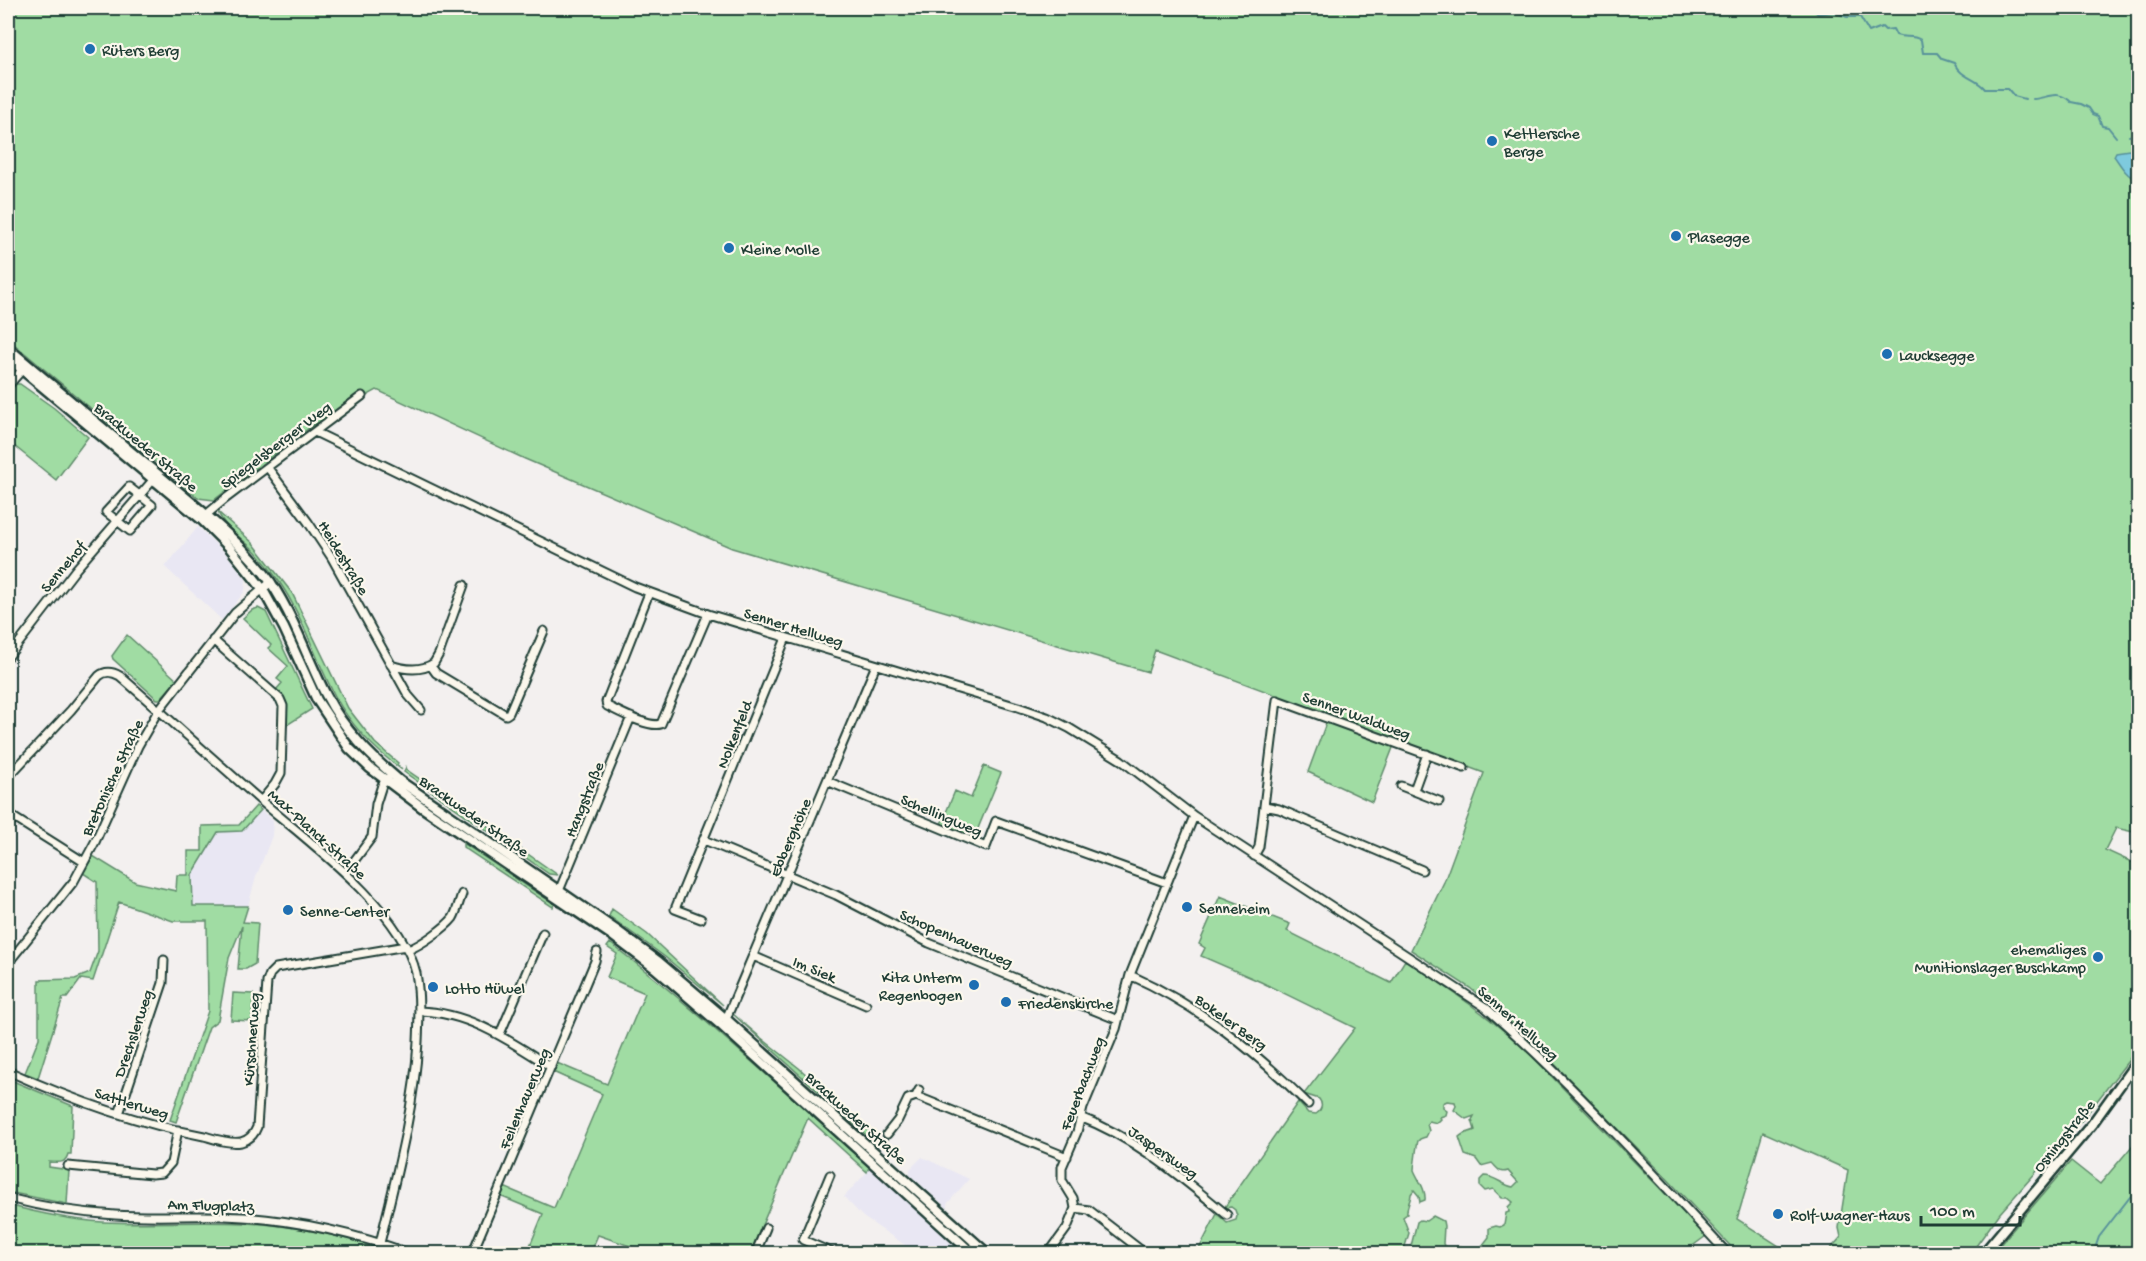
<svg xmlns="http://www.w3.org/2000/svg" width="2146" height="1261" font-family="'Gochi Hand',sans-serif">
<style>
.built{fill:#e9e7f3}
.green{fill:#a0dca3;stroke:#608c6c;stroke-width:1.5}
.water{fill:#7ecade;stroke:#58929a;stroke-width:1.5}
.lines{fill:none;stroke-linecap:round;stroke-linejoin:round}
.stream{stroke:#58929a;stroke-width:2}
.minor-casing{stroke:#1f3d34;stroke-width:11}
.major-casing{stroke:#1f3d34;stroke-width:13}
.minor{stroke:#fbf7ec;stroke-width:7}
.major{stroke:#fbf7ec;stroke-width:8}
.poi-dot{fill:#1f6fb2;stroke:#fbf7ec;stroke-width:2}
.labels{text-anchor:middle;stroke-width:4.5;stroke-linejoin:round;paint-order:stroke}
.poi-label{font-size:16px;fill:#1f3d34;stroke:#fbf7ec;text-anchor:start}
.street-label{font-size:16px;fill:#1f3d34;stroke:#fbf7ec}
</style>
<rect width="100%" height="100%" fill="#f3f0ef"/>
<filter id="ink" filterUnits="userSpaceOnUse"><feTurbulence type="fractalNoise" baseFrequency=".0167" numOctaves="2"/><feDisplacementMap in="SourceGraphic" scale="12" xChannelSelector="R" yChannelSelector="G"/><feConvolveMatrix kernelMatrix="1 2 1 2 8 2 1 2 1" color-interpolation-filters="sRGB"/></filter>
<g filter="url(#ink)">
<!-- built -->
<path class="built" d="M 198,527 L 225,553 L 246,579 L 245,591 L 222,620 L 165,567 Z
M 261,810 L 273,821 L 272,836 L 256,877 L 248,906 L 193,906 L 192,875 L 218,832 L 242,831 Z
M 922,1157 L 969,1179 L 947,1204 L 947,1208 L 910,1175 L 910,1169 Z
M 869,1167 L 952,1244 L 956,1251 L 954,1253 L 917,1253 L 863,1217 L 844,1197 L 867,1172 Z"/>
<!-- green -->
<path class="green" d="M 8,8 L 2138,8 L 2138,157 L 2135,153 L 2117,159 L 2132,178 L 2136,179 L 2138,177 L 2138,833 L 2116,828 L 2105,850 L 2138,865 L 2138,1048 L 2083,1119 L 2000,1213 L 1971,1253 L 1827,1253 L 1841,1237 L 1839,1228 L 1848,1170 L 1763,1132 L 1737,1219 L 1790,1253 L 1737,1253 L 1658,1169 L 1524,1033 L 1470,988 L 1411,950 L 1444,882 L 1484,773 L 1396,740 L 1372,802 L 1308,772 L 1329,715 L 1155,650 L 1148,672 L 732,548 L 525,459 L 377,390 L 312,426 L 214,500 L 198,498 L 8,339 Z
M 14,384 L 20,384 L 54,408 L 88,437 L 56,480 L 8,441 L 8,391 Z
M 218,512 L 253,543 L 292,593 L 348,708 L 375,743 L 398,763 L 397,765 L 402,770 C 375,750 351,726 335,696 C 315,658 303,616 278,580 C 271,570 264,561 256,552 C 244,540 224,528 218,512 Z
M 258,608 L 266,612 L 312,709 L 287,725 L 286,703 L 276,690 L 282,683 L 277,679 L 288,666 L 268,648 L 271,645 L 243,618 L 252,610 Z
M 127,635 L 177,680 L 160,699 L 157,699 L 113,659 L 112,656 Z
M 984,766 L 1001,773 L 974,838 L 941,824 L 955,791 L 971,798 Z
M 406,767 L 407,770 L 558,875 L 549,874 L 404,772 Z
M 256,806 L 261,810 L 242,831 L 218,832 L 192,875 L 193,906 L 248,906 L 243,922 L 258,923 L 255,964 L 246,969 L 238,969 L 242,926 L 229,958 L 218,1020 L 209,1027 L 176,1122 L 170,1120 L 208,1011 L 207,921 L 173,921 L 119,902 L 93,981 L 81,979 L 67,998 L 63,998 L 38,1078 L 25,1073 L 39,1038 L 39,980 L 75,979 L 90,973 L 98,951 L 97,882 L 83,873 L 93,856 L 135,882 L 176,891 L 177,875 L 188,875 L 188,851 L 202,851 L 202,826 L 239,825 Z
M 463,843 L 554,904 L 553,907 L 463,847 Z
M 1220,896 L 1290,924 L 1287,931 L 1391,983 L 1405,960 C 1450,989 1492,1018 1531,1055 L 1706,1236 L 1683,1253 L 1456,1253 L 1455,1248 L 1458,1246 L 1479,1250 L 1489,1237 L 1489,1228 L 1496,1226 L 1500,1227 L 1504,1225 L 1506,1213 L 1509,1212 L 1508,1207 L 1513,1202 L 1508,1198 L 1502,1198 L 1493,1189 L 1485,1191 L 1480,1186 L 1480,1180 L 1484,1176 C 1495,1176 1502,1185 1513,1187 L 1518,1182 L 1508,1171 C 1500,1174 1498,1169 1492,1163 L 1481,1166 L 1476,1159 L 1465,1155 L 1459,1137 C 1464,1132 1469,1133 1475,1130 L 1472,1120 L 1474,1116 L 1466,1119 L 1454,1110 L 1456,1106 L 1455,1102 L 1447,1101 L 1443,1103 L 1443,1108 L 1447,1111 L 1446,1115 L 1440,1117 L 1441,1119 L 1437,1123 L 1429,1121 L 1427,1124 L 1429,1131 L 1426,1137 C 1423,1138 1420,1138 1418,1141 C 1417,1143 1414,1168 1414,1170 C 1418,1180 1426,1189 1425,1200 L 1420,1202 L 1419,1196 L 1414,1190 L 1411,1194 C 1411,1201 1406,1206 1407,1214 L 1403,1217 L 1409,1233 L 1403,1253 L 1197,1253 L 1217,1214 L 1227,1223 L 1236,1220 L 1237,1216 L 1235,1210 L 1231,1207 L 1224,1208 L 1298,1102 L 1308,1113 L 1316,1114 C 1322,1110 1323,1104 1319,1099 L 1304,1094 L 1355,1028 L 1261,982 L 1201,956 L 1205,948 L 1199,944 Z
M 612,909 L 647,934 L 723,1005 L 665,957 L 609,916 Z
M 610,943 C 701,1013 784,1091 869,1167 L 867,1172 L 808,1118 L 750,1253 L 650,1253 L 598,1235 L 590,1253 L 527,1253 L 543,1214 L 500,1196 L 504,1187 L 554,1208 L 602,1094 L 553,1072 L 557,1063 L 607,1084 L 645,993 L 607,977 L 617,954 L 607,947 Z
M 233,993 L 253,994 L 252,1021 L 231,1020 Z
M 733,1014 L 760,1037 L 799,1068 L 880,1141 L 877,1145 Z
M 8,1079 L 73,1106 L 71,1154 L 68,1154 C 65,1165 58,1162 49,1162 L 49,1167 L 69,1170 L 67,1204 L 8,1192 Z
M 2138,1139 L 2138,1253 L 1993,1253 L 2071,1161 L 2100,1184 Z
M 8,1205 C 38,1213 71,1220 103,1222 C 150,1224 198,1221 245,1223 C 296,1225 346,1237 394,1253 L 8,1253 Z
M 1433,1216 L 1443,1221 L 1444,1226 L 1443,1244 L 1449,1251 L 1448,1253 L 1412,1253 L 1411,1246 L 1417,1222 L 1420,1220 L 1426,1221 Z"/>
<!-- water -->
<path class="water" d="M 2129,150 L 2138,157 L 2138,177 L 2136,179 C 2126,176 2120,164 2114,156 L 2116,152 Z"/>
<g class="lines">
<!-- stream -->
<path class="stream" d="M 1811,8 L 1818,14 L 1834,12 L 1847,17 L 1860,17 L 1869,32 L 1882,27 L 1885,30 L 1893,29 L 1896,35 C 1906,39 1911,34 1921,40 L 1923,53 L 1937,53 L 1942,59 L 1954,63 C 1961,78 1976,78 1985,89 L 2008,89 L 2014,96 L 2025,99
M 2033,99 C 2048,98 2058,89 2071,102 L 2081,104 L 2089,108 L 2093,114 L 2098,116 L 2102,126 L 2108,127 L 2116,137
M 2133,135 L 2138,149
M 2129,136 L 2133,135 L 2138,122
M 2093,1254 L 2099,1237 L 2130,1197 L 2138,1192"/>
<defs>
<path id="minor" d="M 8,386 L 22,370
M 315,432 L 635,587 L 708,614 L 1018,707 L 1047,717 L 1069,728 L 1121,760 L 1194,816 L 1485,1007 C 1572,1083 1649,1169 1728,1254
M 268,468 L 308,522 L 332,558 L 408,695 L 421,710
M 129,487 L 152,505 L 130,531 L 106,512 Z
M 206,515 L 225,499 L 362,396
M 649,593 L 606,702 L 607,706 C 620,712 648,728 661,724 L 708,614
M 213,640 L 280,699 L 283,706 L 281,773 L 275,784 L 261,801
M 8,657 L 76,569 L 153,480
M 391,665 C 406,670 421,672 434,663 L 439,654 L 464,585
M 431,666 L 436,673 L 506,715 L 509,713 L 544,631
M 8,777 L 71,710 L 99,676 C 106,670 113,672 120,676 C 167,717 213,759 260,800 C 309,842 401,909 416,973 C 420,995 419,1019 418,1042 C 414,1110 396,1176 380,1243
M 827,781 L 986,847 L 996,821 L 1167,883
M 1401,786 L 1439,801
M 1414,790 L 1427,754
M 1265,806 L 1279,809 L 1422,870
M 8,814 L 84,862
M 704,840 L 836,895 L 929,943 L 1118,1020
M 1254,856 L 1259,847 L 1277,700 L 1464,768
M 345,873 L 372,837 L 376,804 L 382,785 L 388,778
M 559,891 L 631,717
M 701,919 L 675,909 L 786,638
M 408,950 C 421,945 445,928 453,918 C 457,911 459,902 462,894
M 753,956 L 866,1005
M 8,963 L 74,881 L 95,842 L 138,746 L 158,711 L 235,613 L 271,582
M 1130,975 C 1199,1006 1255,1051 1308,1104
M 419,1011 C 469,1012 510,1041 551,1067
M 726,1019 L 876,665
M 500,1034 L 543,933
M 8,1071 C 70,1099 137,1123 204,1136 C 215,1139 229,1144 241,1142 C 249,1140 254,1135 257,1127 L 267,982 L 270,974 L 276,968 L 406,946
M 919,1090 L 916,1096 L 1067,1157
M 119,1114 L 163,983 L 164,960
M 1080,1117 C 1136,1138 1182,1178 1227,1215
M 887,1134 L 898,1120 L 908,1099 L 916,1096
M 68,1166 L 152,1174 L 162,1173 L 171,1163 L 178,1130
M 830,1175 L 803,1240 L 835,1254
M 8,1198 C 43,1207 79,1213 115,1215 C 158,1218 200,1214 243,1217 C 301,1221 356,1234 411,1254
M 1075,1208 L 1089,1210 L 1146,1254
M 472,1254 L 595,961 L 597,952
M 755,1254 L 766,1228
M 1048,1254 L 1067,1228 L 1075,1208 L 1073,1198 L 1062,1180 L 1062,1167 L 1077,1132 L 1083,1108 L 1116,1029 L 1130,975 L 1194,816"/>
<path id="major" d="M 8,348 C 59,391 110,434 161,477 C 197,507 235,537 264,573 C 291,608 306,656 326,695 C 344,730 370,756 400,781 L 616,930 L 659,962 L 726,1019 L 988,1254
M 8,358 L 202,520 L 230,548 L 262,588 L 284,628 L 317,700 L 349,748 L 370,768 L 423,808 L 613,936 L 655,968 L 723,1027 L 973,1254
M 1983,1254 L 2092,1124 L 2138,1060"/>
</defs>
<!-- minor casing -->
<use href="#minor" class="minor-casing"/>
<!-- major casing -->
<use href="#major" class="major-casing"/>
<!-- minor -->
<use href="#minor" class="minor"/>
<!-- major -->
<use href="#major" class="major"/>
</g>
</g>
<!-- markers -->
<g class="poi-dot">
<circle cx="90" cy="49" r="6"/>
<circle cx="1492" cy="141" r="6"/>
<circle cx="1676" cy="236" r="6"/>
<circle cx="729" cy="248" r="6"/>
<circle cx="1887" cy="354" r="6"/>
<circle cx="1187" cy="907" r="6"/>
<circle cx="288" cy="910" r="6"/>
<circle cx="2098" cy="957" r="6"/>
<circle cx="974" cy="985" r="6"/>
<circle cx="433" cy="987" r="6"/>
<circle cx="1006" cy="1002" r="6"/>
<circle cx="1778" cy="1214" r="6"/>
</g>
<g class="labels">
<!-- poi labels -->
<g class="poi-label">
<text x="102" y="55">Rüters Berg</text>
<text x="1504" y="138">Kettlersche<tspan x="1504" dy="18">Berge</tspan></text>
<text x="1688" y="242">Plasegge</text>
<text x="741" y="254">Kleine Molle</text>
<text x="1899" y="360">Laucksegge</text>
<text x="1199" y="913">Senneheim</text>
<text x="300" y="916">Senne-Center</text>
<text x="2086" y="954" text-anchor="end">ehemaliges<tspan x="2086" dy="18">Munitionslager Buschkamp</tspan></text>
<text x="962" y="982" text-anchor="end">Kita Unterm<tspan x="962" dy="18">Regenbogen</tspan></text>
<text x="445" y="993">Lotto Hüwel</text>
<text x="1018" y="1008">Friedenskirche</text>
<text x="1790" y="1220">Rolf-Wagner-Haus</text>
</g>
<!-- street labels -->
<g class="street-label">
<text transform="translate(275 444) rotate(-37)" y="6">Spiegelsberger Weg</text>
<text transform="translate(147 446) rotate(40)" y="6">Brackweder Straße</text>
<text transform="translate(345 557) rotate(59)" y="6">Heidestraße</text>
<text transform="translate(62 566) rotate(-50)" y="6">Sennehof</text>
<text transform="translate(794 626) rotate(17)" y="6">Senner Hellweg</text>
<text transform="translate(1357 714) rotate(20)" y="6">Senner Waldweg</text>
<text transform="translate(733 734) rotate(-68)" y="6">Nolkenfeld</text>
<text transform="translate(111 777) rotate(-65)" y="6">Bretonische Straße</text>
<text transform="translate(583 799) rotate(-68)" y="6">Hangstraße</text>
<text transform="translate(942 814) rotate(23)" y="6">Schellingweg</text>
<text transform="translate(475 815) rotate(35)" y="6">Brackweder Straße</text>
<text transform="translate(318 833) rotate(42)" y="6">Max-Planck-Straße</text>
<text transform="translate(789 837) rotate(-67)" y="6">Ebberghöhe</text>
<text transform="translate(957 937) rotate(24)" y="6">Schopenhauerweg</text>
<text transform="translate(815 968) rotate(23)" y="6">Im Siek</text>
<text transform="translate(1232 1021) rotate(36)" y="6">Bokeler Berg</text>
<text transform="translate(1519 1022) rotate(42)" y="6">Senner Hellweg</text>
<text transform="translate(132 1033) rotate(-71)" y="6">Drechslerweg</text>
<text transform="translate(250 1039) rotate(-86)" y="6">Kürschnerweg</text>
<text transform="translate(1081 1083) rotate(-69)" y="6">Feuerbachweg</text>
<text transform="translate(523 1098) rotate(-67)" y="6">Feilenhauerweg</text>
<text transform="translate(132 1102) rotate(17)" y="6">Sattlerweg</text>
<text transform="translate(857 1117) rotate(42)" y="6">Brackweder Straße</text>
<text transform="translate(2063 1135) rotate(-51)" y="6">Osningstraße</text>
<text transform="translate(1164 1151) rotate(35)" y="6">Jaspersweg</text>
<text transform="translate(211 1204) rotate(2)" y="6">Am Flugplatz</text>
</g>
</g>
<!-- margin -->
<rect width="2146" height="1261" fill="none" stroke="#fbf7ec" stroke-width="30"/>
<rect x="15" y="15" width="2116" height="1231" fill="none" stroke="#1f3d34" stroke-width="2" filter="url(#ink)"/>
<!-- scale -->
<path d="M1921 1216v9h99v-9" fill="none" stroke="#1f3d34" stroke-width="3"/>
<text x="1930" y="1216" font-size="18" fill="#1f3d34" stroke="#fbf7ec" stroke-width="4.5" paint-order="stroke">100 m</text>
</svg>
